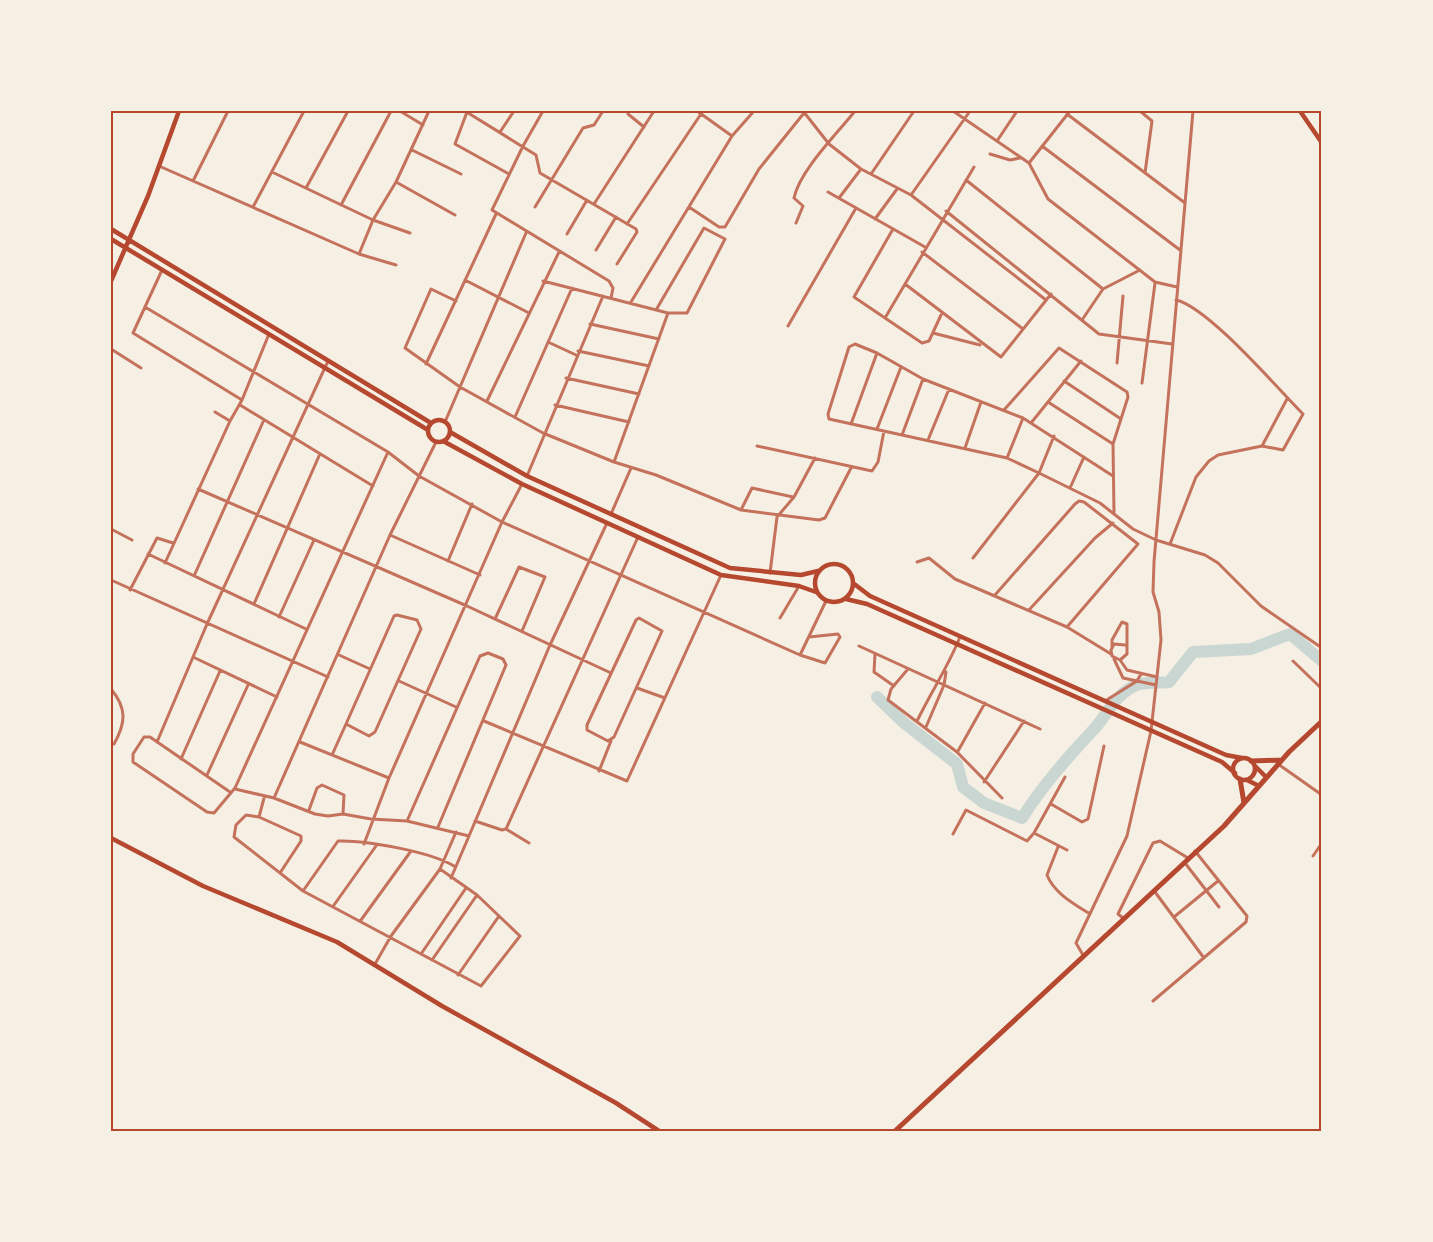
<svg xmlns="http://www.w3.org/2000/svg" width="1433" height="1242" font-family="Inter,sans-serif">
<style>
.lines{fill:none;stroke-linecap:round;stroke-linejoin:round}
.river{stroke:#c9d6d2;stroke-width:12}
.minor{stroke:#c5725c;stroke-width:3}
.secondary{stroke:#b5482f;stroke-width:4.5}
.trunk{stroke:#b5482f;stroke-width:5}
.neatline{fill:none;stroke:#b5482f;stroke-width:2}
</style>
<rect width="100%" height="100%" fill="#f6efe4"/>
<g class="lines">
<!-- river -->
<path class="river" d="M 877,697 L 903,722 L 957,764 L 963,787 L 984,803 L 1022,818 C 1043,785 1068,757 1095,728 C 1108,713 1116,694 1136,685 C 1145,682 1159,683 1169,682 L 1193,652 L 1251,649 L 1290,634 L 1322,661"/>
<!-- minor -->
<path class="minor" d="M 400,111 L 423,125
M 465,111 L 536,155 L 540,173 L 636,229 L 637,232 L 617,264
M 543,111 L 523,146 L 492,210 L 609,281 L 613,288 L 611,298
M 697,111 L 732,136
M 803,111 L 829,144 L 861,169 L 911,195 L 1046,300
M 953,111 L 1029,163 L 1048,199 L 1155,282 L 1177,287
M 1140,111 L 1152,121 L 1145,173
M 467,112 L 455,144 L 509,174
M 628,114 L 644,127
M 1067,114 L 1185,203
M 500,132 L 514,111
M 997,141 L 1017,111
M 1042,146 L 1180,250
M 412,150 L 461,174
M 990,154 L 1010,160 L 1020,158
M 1029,163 L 1070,111
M 159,166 L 359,254 L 396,265
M 272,172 L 373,220 L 410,233
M 871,174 L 914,111
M 966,180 L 1103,289
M 193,181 L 228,111
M 396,182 L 455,215
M 306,188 L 348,111
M 828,192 L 925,247
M 911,195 L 970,111
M 839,198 L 861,169
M 594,204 L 654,111
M 341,205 L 391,111
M 253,207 L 304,111
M 535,207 L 583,128 L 594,125 L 603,111
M 689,207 L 719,227 L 725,227 L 759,169 L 804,113
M 946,211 L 1099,334 L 1172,344
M 875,219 L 897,189
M 796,223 L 803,206 L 794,198 C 800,170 837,134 855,111
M 627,224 L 703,111
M 893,229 L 854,297 L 922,343 L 929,341 L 941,315
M 567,234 L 587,200
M 596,250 L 616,217
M 922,252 L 1023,329
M 359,254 L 373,220 L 396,182 L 429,111
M 162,270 L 133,333 L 242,400
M 465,280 L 529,313
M 543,281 L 668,313 L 687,313 L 725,239 L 704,228 L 656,310
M 905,284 L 1001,357 L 1051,294
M 456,301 L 431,289 L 405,348 L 460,387 L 543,433 L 614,462 L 656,475 L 741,510 L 819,520 L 825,518 L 851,468
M 631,302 L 732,136 L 754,111
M 145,307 L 388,452 L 419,476 L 502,522 L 800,655 L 826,601
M 885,318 L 974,167
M 1082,320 L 1103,289 L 1140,270
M 590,324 L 659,339
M 788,326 L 856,208
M 933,333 L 980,345
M 548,342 L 576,355
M 111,349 L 141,368
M 578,351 L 649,366
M 1117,363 L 1123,296
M 426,364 L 496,214
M 566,378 L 639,394
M 1064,381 L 1121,419
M 1142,383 L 1155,283
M 487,401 L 559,252
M 1048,402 L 1113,444
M 240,405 L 373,486
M 555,405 L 629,422
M 1004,410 L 1059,348 L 1127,392 L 1128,397 L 1113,444 L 1114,513
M 215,412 L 230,421
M 515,417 L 572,288
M 445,422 L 526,233
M 1031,423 L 1081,361
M 851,424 L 877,353
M 877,429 L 901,367
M 902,435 L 923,379
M 928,440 L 949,389
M 757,446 L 872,471 L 878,462 L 884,431
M 1262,446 L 1287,399
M 965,448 L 981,402
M 1007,458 L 1023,418
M 614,462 L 668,313
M 527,476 L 603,296
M 1113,476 L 1023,418 L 923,379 L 877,353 L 855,344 L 849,347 L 828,414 L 829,419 L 1007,458 L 1039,473 L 1100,503 L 1133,529 L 1156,540 L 1205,555 L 1218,563 L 1261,606 L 1322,648
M 1070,488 L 1084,457
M 198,489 L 467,606 L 611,673
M 741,510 L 752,488 L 793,497
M 611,514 L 631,468
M 111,529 L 132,540
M 390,535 L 480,575
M 1170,544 L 1196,477 L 1209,461 L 1218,455 L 1262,446 L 1283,450 L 1303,414 C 1277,388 1208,307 1176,300
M 148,554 L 306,629
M 973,558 L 1039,473 L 1054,436
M 448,561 L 472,504
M 917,562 L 929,558 L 955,579 L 1067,627 L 1111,654
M 165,563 L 230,421 L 242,400 L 269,334
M 770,573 L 777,517 L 794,497 L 815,458
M 194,576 L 263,422
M 111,580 L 328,677
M 130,590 L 157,538 L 173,543
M 995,595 L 1075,504 L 1079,501 L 1084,502 L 1138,544 L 1067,627
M 254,604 L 319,456
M 1029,610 L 1095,538 L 1113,523
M 397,615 L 417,620 L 421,629 L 375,732 L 369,736 L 346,724 L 394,616 Z
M 279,617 L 314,540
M 639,618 L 662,631 L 614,737 L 608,741 L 587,730 L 587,725 L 636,620 Z
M 780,618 L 799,586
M 495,619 L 519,567 L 545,577 L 522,631
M 859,646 L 1040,729
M 1112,646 L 1112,640 L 1122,622 L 1127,624 L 1127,654 L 1120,660 L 1112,656 L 1111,650 L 1114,644 L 1125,645
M 875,654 L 874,672 L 894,686
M 339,655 L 370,669
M 800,655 L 825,663 L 840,637 L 838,634 L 809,637
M 193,657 L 277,697
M 1114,659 L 1123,678 L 1156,685
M 1120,660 L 1127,670 L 1157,677
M 1293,661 L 1322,689
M 908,669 L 891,689 L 888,700 L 957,752 L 1002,798
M 399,681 L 456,707
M 637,688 L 665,698
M 111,689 C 127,708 126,723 114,744 L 111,744
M 1105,701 L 1137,681 L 1141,674
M 484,721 L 627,781 L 721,575
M 917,721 C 931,692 948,667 960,637
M 926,727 L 944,685 L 946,672
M 157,742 L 207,624 L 328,361
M 300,742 L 389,778
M 958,751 L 985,703
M 332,755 L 346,724
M 181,759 L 220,671
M 1278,764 L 1322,795
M 599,771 L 611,741
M 207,775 L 248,685
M 984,782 L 1024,721
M 235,789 L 274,798 L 315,814 L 328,816 L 343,814 L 371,819 L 407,821 L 469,836 L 550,645 L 607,523
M 230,792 L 150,737 L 144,737 L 133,754 L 133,762 L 207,812 L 214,813 L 235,788 L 388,452
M 274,798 L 390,535 L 436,442
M 1051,804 L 1082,822 L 1088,819 L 1104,746
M 309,810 L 317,788 L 322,785 L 344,795 L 343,814
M 259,817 L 264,798
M 407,821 L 480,656 L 488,653 L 503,659 L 506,665 L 438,827
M 475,821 L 502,830 L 506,829 L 638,537
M 506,829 L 529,843
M 1034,833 L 1065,777
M 953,834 L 966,810 L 1027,841 L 1034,833 L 1067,850
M 364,844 L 389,778 L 502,522 L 522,484
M 1058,847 L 1047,875 C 1054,893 1074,904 1090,914
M 1313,856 L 1322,843
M 1185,863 L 1219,907
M 280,873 L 301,841 L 301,836 L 259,817 L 246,815 L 236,825 L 234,837 L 303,891 L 481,986 L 520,936 L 477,895 L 440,869
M 451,878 L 469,836
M 303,891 L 338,841 C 366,840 431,852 454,866
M 1155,892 L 1204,958
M 334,905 L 376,846
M 1174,917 L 1218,881
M 1123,918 L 1118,914 L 1153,843 L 1160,841 L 1188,858
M 361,920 L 411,851
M 421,954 L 466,888
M 1083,955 L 1076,943 L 1127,836 L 1151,731 L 1161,640 L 1159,612 L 1153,592 L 1154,562 L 1193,111
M 432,960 L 477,895
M 375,964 L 391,936 L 440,869 L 456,832
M 458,975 L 499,916
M 1153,1001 L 1246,922 L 1247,916 L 1195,851"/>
<!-- secondary -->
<path class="secondary" d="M 1300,111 L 1322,143
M 111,229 L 431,423
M 111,239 L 428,430
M 111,281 L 148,196 L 179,111
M428 431a11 11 0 1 1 22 0a11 11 0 1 1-22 0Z
M 450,432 L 527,476 L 730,568 L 801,575 L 818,571
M 443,441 L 522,484 L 721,575 L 799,586 L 816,592
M815 583a19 19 0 1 1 38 0a19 19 0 1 1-38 0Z
M 853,583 L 870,596 L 1226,755 L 1242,758
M 846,599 L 867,604 L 1222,762 L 1235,773
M1233 769a11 11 0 1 1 22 0a11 11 0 1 1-22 0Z
M 1255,766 L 1266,777
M 1247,780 L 1259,786
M 111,838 L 203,886 L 337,942 L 442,1006 L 616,1103 L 659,1131"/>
<!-- trunk -->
<path class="trunk" d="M 1251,761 L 1282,760
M 1240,779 L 1244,803
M 895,1131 L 1224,826 L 1289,752 L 1322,721"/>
</g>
<!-- border -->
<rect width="1433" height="1242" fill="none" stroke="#f6efe4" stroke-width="225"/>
<rect x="112" y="112" width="1208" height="1018" class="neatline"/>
</svg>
